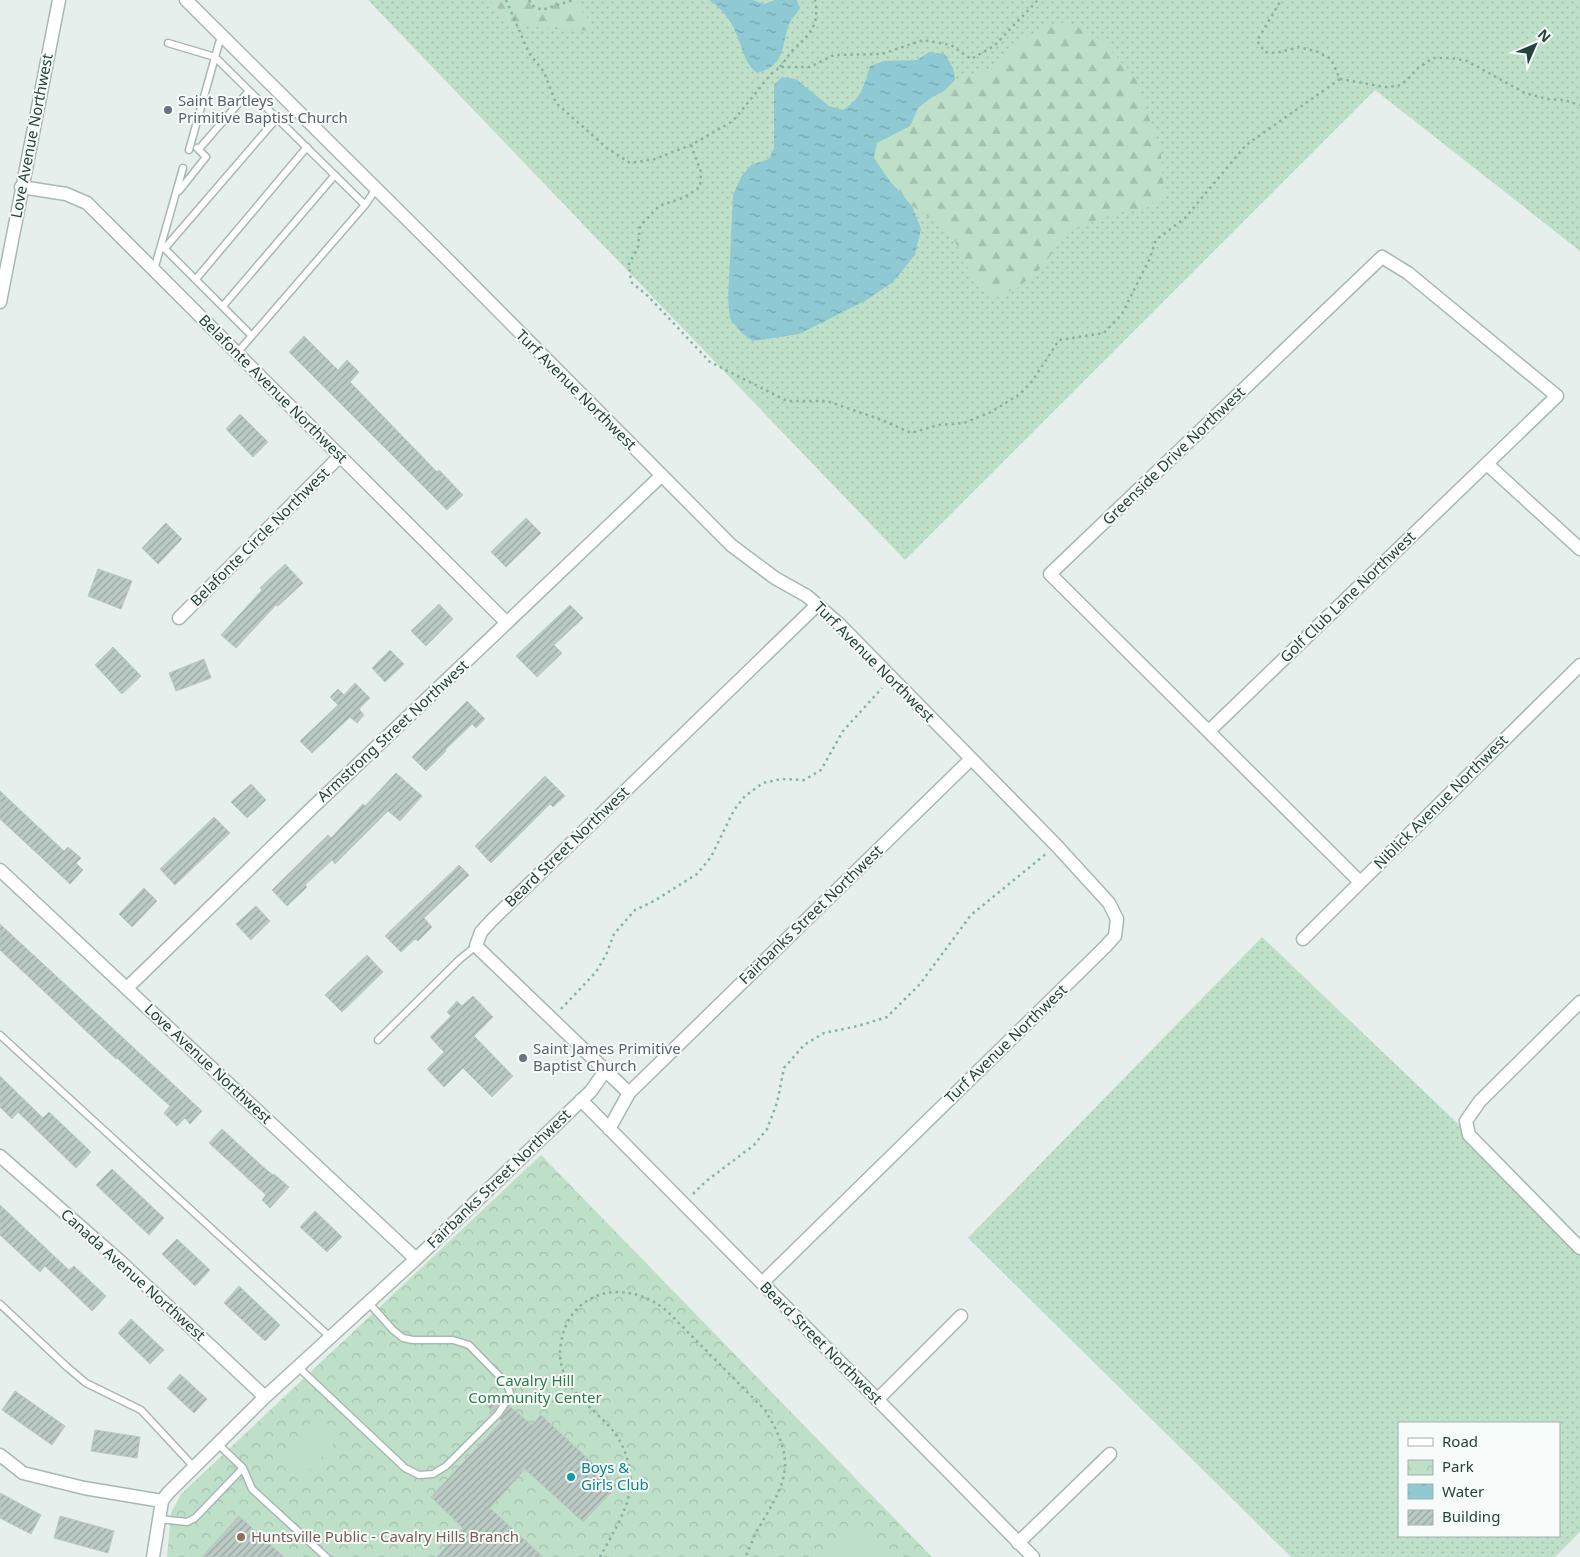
<svg xmlns="http://www.w3.org/2000/svg" width="1580" height="1557" font-family="'Noto Sans',sans-serif">
<style>
.grass{fill:url(#grass-dots);fill-rule:evenodd}
.forest{fill:url(#forest-firs)}
.park{fill:url(#park-crowns)}
.garden{fill:#bfe0c8}
.water{fill:url(#water-ripples)}
.building{fill:url(#building-hatch);stroke:#b8c9c2}
.lines{fill:none;stroke-linecap:round;stroke-linejoin:round}
.service-casing{stroke:#a8b8b2;stroke-width:9}
.minor-casing{stroke:#a8b8b2;stroke-width:15}
.path{stroke:#86b3a5;stroke-width:2.5;stroke-dasharray:2.5 4;stroke-linecap:butt}
.service{stroke:#fff;stroke-width:6}
.minor{stroke:#fff;stroke-width:12}
.worship-dot{fill:#6b7280;stroke:#f7fbf9;stroke-width:2}
.culture-dot{fill:#0f9aa8;stroke:#f7fbf9;stroke-width:2}
.education-dot{fill:#8d6e63;stroke:#f7fbf9;stroke-width:2}
.labels{text-anchor:middle;stroke-width:4;stroke-linejoin:round;paint-order:stroke}
.worship-label{font-size:15px;fill:#5b616d;stroke:#f7fbf9;text-anchor:start}
.street-label{font-size:15px;fill:#24423a;stroke:#f7fbf9}
.park-label{font-size:15px;fill:#2d7a4b;stroke:#f7fbf9}
.culture-label{font-size:15px;fill:#0d838f;stroke:#f7fbf9;text-anchor:start}
.education-label{font-size:15px;fill:#785e54;stroke:#f7fbf9;text-anchor:start}
</style>
<defs>
<pattern id="grass-dots" width="8" height="8" patternUnits="userSpaceOnUse" patternTransform="scale(1.25)"><rect width="8" height="8" fill="#bfe0c8"/><path d="M2 2h.1M6 6h.1" fill="none" stroke="#a4c1ad" stroke-width="1.8" stroke-linecap="round"/></pattern>
<pattern id="forest-firs" width="22" height="20" patternUnits="userSpaceOnUse" patternTransform="scale(1.25)"><rect width="22" height="20" fill="#bfe0c8"/><path d="M5 1l3.5 6h-7zM16 11l3.5 6h-7z" fill="#a4c1ad"/></pattern>
<pattern id="park-crowns" width="20" height="18" patternUnits="userSpaceOnUse" patternTransform="scale(1.25)"><rect width="20" height="18" fill="#bfe0c8"/><path d="M2 6a3 3 0 1 1 6 0M12 15a3 3 0 1 1 6 0" fill="none" stroke="#a4c1ad"/></pattern>
<pattern id="water-ripples" width="26" height="14" patternUnits="userSpaceOnUse" patternTransform="scale(1.25)"><rect width="26" height="14" fill="#8ec9d4"/><path d="M2 4q2-2 4 0t4 0M15 11q2-2 4 0t4 0" fill="none" stroke="#74a5ad"/></pattern>
<pattern id="building-hatch" width="6" height="6" patternUnits="userSpaceOnUse" patternTransform="scale(1.25)"><rect width="6" height="6" fill="#bbcac4"/><path d="M-1 1l2-2M0 6l6-6M5 7l2-2" fill="none" stroke="#98a6a0"/></pattern>
</defs>
<rect width="100%" height="100%" fill="#e6efeb"/>
<!-- grass -->
<path class="grass" d="M 368,0 L 1580,0 L 1580,251 L 1375,90 L 905,560 Z
M 1262,937 L 1580,1240 L 1580,1532 L 1555,1557 L 1291,1557 L 968,1238 ZM 1399,1423 L 1559,1423 L 1559,1536 L 1399,1536 Z"/>
<!-- forest -->
<path class="forest" d="M 490,0 L 573,0 L 598,31 L 555,29 L 506,23 Z
M 1068,22 L 1103,41 L 1136,79 L 1161,153 L 1164,195 L 1145,209 L 1109,214 L 1065,235 L 1043,266 L 1019,287 L 995,298 L 970,272 L 950,231 L 912,206 L 889,180 L 874,158 L 877,143 L 910,126 L 918,108 L 931,98 L 944,91 L 955,80 L 993,69 L 1019,41 L 1049,25 Z"/>
<!-- park -->
<path class="park" d="M 541,1155 L 932,1557 L 167,1557 L 171,1513 L 181,1494 Z"/>
<!-- garden -->
<path class="garden" d="M 318,1415 L 341,1436 L 299,1481 L 276,1459 Z
M 856,1524 L 889,1557 L 823,1557 Z"/>
<!-- water -->
<path class="water" d="M 709,0 L 753,0 L 764,4 L 775,0 L 797,0 L 800,8 C 797,14 792,18 789,24 C 781,47 786,65 757,73 C 746,65 743,51 738,38 C 733,23 722,8 709,0 Z
M 929,52 L 945,54 L 953,68 L 955,80 L 944,91 L 931,98 L 918,108 L 910,126 L 877,143 L 874,158 L 889,180 L 912,206 L 921,229 L 915,255 L 893,282 L 865,301 L 799,334 L 753,341 L 743,334 L 730,319 L 728,299 L 733,195 L 741,177 L 751,165 L 769,159 L 774,148 L 774,85 L 782,77 L 796,79 L 829,106 L 843,110 C 861,99 864,86 870,66 L 884,61 L 917,60 Z"/>
<!-- building -->
<path class="building" d="M 304,336 L 338,370 L 347,360 L 359,372 L 350,382 L 437,472 L 439,470 L 463,495 L 447,510 L 289,352 Z
M 240,414 L 268,442 L 253,457 L 226,429 Z
M 526,518 L 541,533 L 506,567 L 491,552 Z
M 166,523 L 182,539 L 158,564 L 142,548 Z
M 285,564 L 303,583 L 278,606 L 276,605 L 236,648 L 221,635 L 262,590 L 260,588 Z
M 98,569 L 132,581 L 121,609 L 88,596 Z
M 439,604 L 453,619 L 426,646 L 411,631 Z
M 570,605 L 583,618 L 554,645 L 562,653 L 537,677 L 516,656 Z
M 113,647 L 141,676 L 122,694 L 95,665 Z
M 390,650 L 404,664 L 385,682 L 372,668 Z
M 204,659 L 211,678 L 176,691 L 169,673 Z
M 355,683 L 370,698 L 359,709 L 364,715 L 357,723 L 350,717 L 312,753 L 300,741 L 338,705 L 330,697 L 338,689 L 344,695 Z
M 467,701 L 485,719 L 476,728 L 472,724 L 445,750 L 446,751 L 426,771 L 412,757 Z
M 396,773 L 422,796 L 400,821 L 388,811 L 335,864 L 332,860 L 305,885 L 307,887 L 287,906 L 272,890 L 328,835 L 331,838 L 363,804 L 365,806 Z
M 545,776 L 565,796 L 553,807 L 550,804 L 491,863 L 475,846 Z
M 251,784 L 266,800 L 247,818 L 231,802 Z
M 0,791 L 64,851 L 68,847 L 81,858 L 76,863 L 83,870 L 70,884 L 0,819 Z
M 214,817 L 230,833 L 175,885 L 160,869 Z
M 459,865 L 469,875 L 424,918 L 432,927 L 418,941 L 415,939 L 401,952 L 385,936 Z
M 144,888 L 157,901 L 132,927 L 119,914 Z
M 256,906 L 270,921 L 251,940 L 236,924 Z
M 0,924 L 202,1111 L 190,1124 L 185,1118 L 177,1126 L 164,1113 L 170,1106 L 117,1058 L 116,1059 L 0,950 Z
M 367,955 L 383,972 L 342,1012 L 325,995 Z
M 473,996 L 493,1017 L 474,1036 L 513,1076 L 492,1097 L 463,1068 L 444,1087 L 427,1069 L 444,1052 L 430,1037 L 451,1016 L 447,1012 L 457,1001 L 462,1006 Z
M 0,1076 L 43,1118 L 49,1112 L 91,1152 L 76,1168 L 18,1112 L 12,1119 L 0,1107 Z
M 222,1129 L 261,1165 L 273,1175 L 274,1174 L 289,1187 L 270,1208 L 262,1200 L 266,1195 L 209,1143 Z
M 112,1169 L 164,1218 L 149,1235 L 96,1185 Z
M 0,1205 L 69,1270 L 74,1266 L 106,1296 L 92,1311 L 45,1266 L 40,1272 L 0,1235 Z
M 315,1211 L 342,1237 L 327,1252 L 300,1227 Z
M 177,1239 L 210,1270 L 195,1286 L 162,1254 Z
M 239,1286 L 280,1325 L 265,1341 L 224,1303 Z
M 131,1319 L 164,1350 L 150,1364 L 118,1333 Z
M 180,1374 L 207,1399 L 194,1413 L 167,1388 Z
M 15,1391 L 65,1426 L 52,1445 L 2,1410 Z
M 496,1394 L 502,1399 L 493,1412 L 486,1405 Z
M 509,1406 L 532,1425 L 541,1415 L 617,1486 L 583,1522 L 525,1469 L 490,1508 L 543,1557 L 437,1557 L 463,1528 L 431,1497 L 502,1421 L 500,1419 Z
M 95,1430 L 140,1437 L 137,1458 L 91,1451 Z
M 0,1493 L 41,1515 L 31,1534 L 0,1518 Z
M 60,1516 L 114,1531 L 108,1553 L 54,1538 Z
M 239,1516 L 284,1557 L 202,1557 Z"/>
<g class="lines">
<defs>
<path id="service" d="M 168,43 L 215,57 L 365,205 L 237,353
M 199,149 L 249,91
M 189,150 L 221,36
M 179,191 L 206,157 L 197,148
M 365,205 L 376,189
M 161,245 L 252,336
M 165,248 L 277,118
M 154,270 L 183,168
M 196,279 L 307,147
M 223,306 L 335,175
M 0,1035 L 330,1337
M 378,1040 L 460,959 L 476,946
M 0,1304 L 67,1367 L 86,1383 L 141,1410 L 194,1467
M 298,1367 L 405,1468 L 419,1475 L 433,1474 L 446,1466 L 498,1414 L 506,1402 L 510,1393 L 507,1384 L 469,1345 L 453,1340 L 413,1340 L 403,1338 L 393,1330 L 368,1302
M 218,1444 L 243,1468 L 252,1489 L 326,1557
M 159,1519 L 187,1522 L 195,1518 L 243,1468"/>
<path id="minor" d="M 186,0 L 444,256 L 731,545 L 775,578 L 807,596 L 839,624 L 1056,845 L 1109,903 L 1117,919 L 1115,936 L 1105,947 L 762,1283
M 21,187 L 66,194 L 87,203 L 507,623
M 0,302 L 59,0
M 1487,464 L 1580,549
M 179,618 L 340,456
M 1209,731 L 1557,396 L 1408,273 L 1382,257 L 1050,574 L 1360,882
M 0,870 L 416,1259
M 1303,939 L 1580,665
M 127,988 L 311,809 L 661,476
M 1580,1002 L 1480,1101 L 1466,1121 L 1469,1135 L 1580,1248
M 629,1093 L 476,946 L 481,932 L 491,921 L 817,605
M 581,1100 L 1033,1557
M 609,1129 L 629,1093 L 971,759
M 0,1156 L 122,1263 L 265,1397
M 877,1400 L 961,1316
M 0,1455 L 23,1473 L 84,1488 L 162,1501
M 1018,1543 L 1110,1454
M 153,1557 L 162,1501 L 168,1493 L 265,1397 L 416,1259 L 591,1091 L 605,1071"/>
</defs>
<!-- service casing -->
<use href="#service" class="service-casing"/>
<!-- minor casing -->
<use href="#minor" class="minor-casing"/>
<!-- path -->
<path class="path" d="M 506,0 L 529,53 L 544,72 L 556,103 L 607,148 L 630,163 L 655,159 L 691,145 L 733,121 L 771,74 L 780,67 L 810,67 L 834,55 L 882,54 L 923,40 L 951,45 L 971,59 L 994,46 L 1038,0
M 529,0 L 533,6 L 542,10 L 573,0
M 780,67 C 784,62 788,56 792,51 C 809,34 820,27 815,0
M 1340,79 L 1385,87 L 1398,86 L 1406,81 L 1418,68 L 1433,58 L 1451,58 L 1467,61 L 1525,93 L 1547,99 L 1563,100 L 1580,105
M 691,145 L 701,172 L 700,187 L 685,197 L 659,206 L 640,226 L 638,247 L 629,264 L 631,282 L 648,296 L 710,362 L 787,401 L 827,401 L 882,420 L 911,433 L 938,425 L 964,423 L 991,412 L 1020,394 L 1033,380 L 1059,340 L 1104,333 L 1122,314 L 1149,260 L 1156,240 L 1185,218 L 1246,145 L 1340,79 L 1331,59 L 1318,52 L 1299,47 L 1276,53 L 1265,52 L 1257,41 L 1281,0
M 561,1009 L 596,972 L 606,955 L 614,934 L 635,910 L 654,901 L 697,874 L 711,857 L 734,810 L 745,796 L 763,783 L 781,779 L 804,780 L 821,770 L 843,731 L 882,688
M 693,1194 L 705,1182 L 754,1145 L 767,1129 L 777,1103 L 784,1068 L 804,1045 L 824,1033 L 858,1026 L 887,1017 L 920,984 L 971,915 L 1047,853
M 600,1557 C 613,1532 635,1501 630,1472 C 629,1460 623,1446 617,1436 C 613,1430 607,1424 602,1419 C 579,1397 555,1377 561,1343 C 563,1332 566,1323 572,1315 C 581,1302 599,1292 615,1292 C 635,1292 651,1298 667,1311 L 765,1410 C 774,1425 784,1443 785,1461 C 786,1486 770,1508 758,1529 C 753,1538 750,1548 745,1557"/>
<!-- service -->
<use href="#service" class="service"/>
<!-- minor -->
<use href="#minor" class="minor"/>
</g>
<!-- markers -->
<g class="worship-dot">
<circle cx="168" cy="110" r="5"/>
<circle cx="523" cy="1058" r="5"/>
</g>
<circle class="culture-dot" cx="571" cy="1477" r="5"/>
<circle class="education-dot" cx="241" cy="1537" r="5"/>
<g class="labels">
<!-- worship labels -->
<g class="worship-label">
<text x="178" y="106">Saint Bartleys<tspan x="178" dy="17">Primitive Baptist Church</tspan></text>
<text x="533" y="1054">Saint James Primitive<tspan x="533" dy="17">Baptist Church</tspan></text>
</g>
<!-- street labels -->
<g class="street-label">
<text transform="translate(32 136) rotate(-79)" y="5">Love Avenue Northwest</text>
<text transform="translate(273 389) rotate(45)" y="5">Belafonte Avenue Northwest</text>
<text transform="translate(576 390) rotate(45)" y="5">Turf Avenue Northwest</text>
<text transform="translate(1174 456) rotate(-44)" y="5">Greenside Drive Northwest</text>
<text transform="translate(260 537) rotate(-45)" y="5">Belafonte Circle Northwest</text>
<text transform="translate(1348 597) rotate(-44)" y="5">Golf Club Lane Northwest</text>
<text transform="translate(874 662) rotate(45)" y="5">Turf Avenue Northwest</text>
<text transform="translate(393 731) rotate(-43)" y="5">Armstrong Street Northwest</text>
<text transform="translate(1441 802) rotate(-45)" y="5">Niblick Avenue Northwest</text>
<text transform="translate(567 847) rotate(-44)" y="5">Beard Street Northwest</text>
<text transform="translate(811 915) rotate(-44)" y="5">Fairbanks Street Northwest</text>
<text transform="translate(1006 1044) rotate(-44)" y="5">Turf Avenue Northwest</text>
<text transform="translate(208 1064) rotate(43)" y="5">Love Avenue Northwest</text>
<text transform="translate(499 1179) rotate(-44)" y="5">Fairbanks Street Northwest</text>
<text transform="translate(133 1275) rotate(42)" y="5">Canada Avenue Northwest</text>
<text transform="translate(821 1343) rotate(45)" y="5">Beard Street Northwest</text>
</g>
<!-- park labels -->
<g class="park-label">
<text x="535" y="1386">Cavalry Hill<tspan x="535" dy="17">Community Center</tspan></text>
</g>
<!-- culture labels -->
<g class="culture-label">
<text x="581" y="1473">Boys &amp;<tspan x="581" dy="17">Girls Club</tspan></text>
</g>
<!-- education labels -->
<g class="education-label">
<text x="251" y="1542">Huntsville Public - Cavalry Hills Branch</text>
</g>
</g>
<!-- legend -->
<rect x="1398" y="1422" width="162" height="115" fill="#f7fbf9" stroke="#a3b1ad"/>
<rect x="1408" y="1438" width="25" height="8" fill="#ffffff" stroke="#a3b1ad"/>
<text x="1442" y="1447" font-size="15" fill="#24423a">Road</text>
<rect x="1408" y="1460" width="25" height="15" fill="url(#park-crowns)" stroke="#a3b1ad"/>
<text x="1442" y="1472" font-size="15" fill="#24423a">Park</text>
<rect x="1408" y="1484" width="25" height="15" fill="url(#water-ripples)" stroke="#a3b1ad"/>
<text x="1442" y="1497" font-size="15" fill="#24423a">Water</text>
<rect x="1408" y="1510" width="25" height="15" fill="url(#building-hatch)" stroke="#a3b1ad"/>
<text x="1442" y="1522" font-size="15" fill="#24423a">Building</text>
<!-- north arrow -->
<g transform="translate(1535 45) rotate(45)" stroke="#f7fbf9" stroke-width="4" paint-order="stroke">
<path d="M0-4L9 19L0 12L-9 19Z" fill="#24423a"/>
<text y="-8" font-size="14" font-weight="bold" text-anchor="middle" fill="#24423a">N</text>
</g>
</svg>
